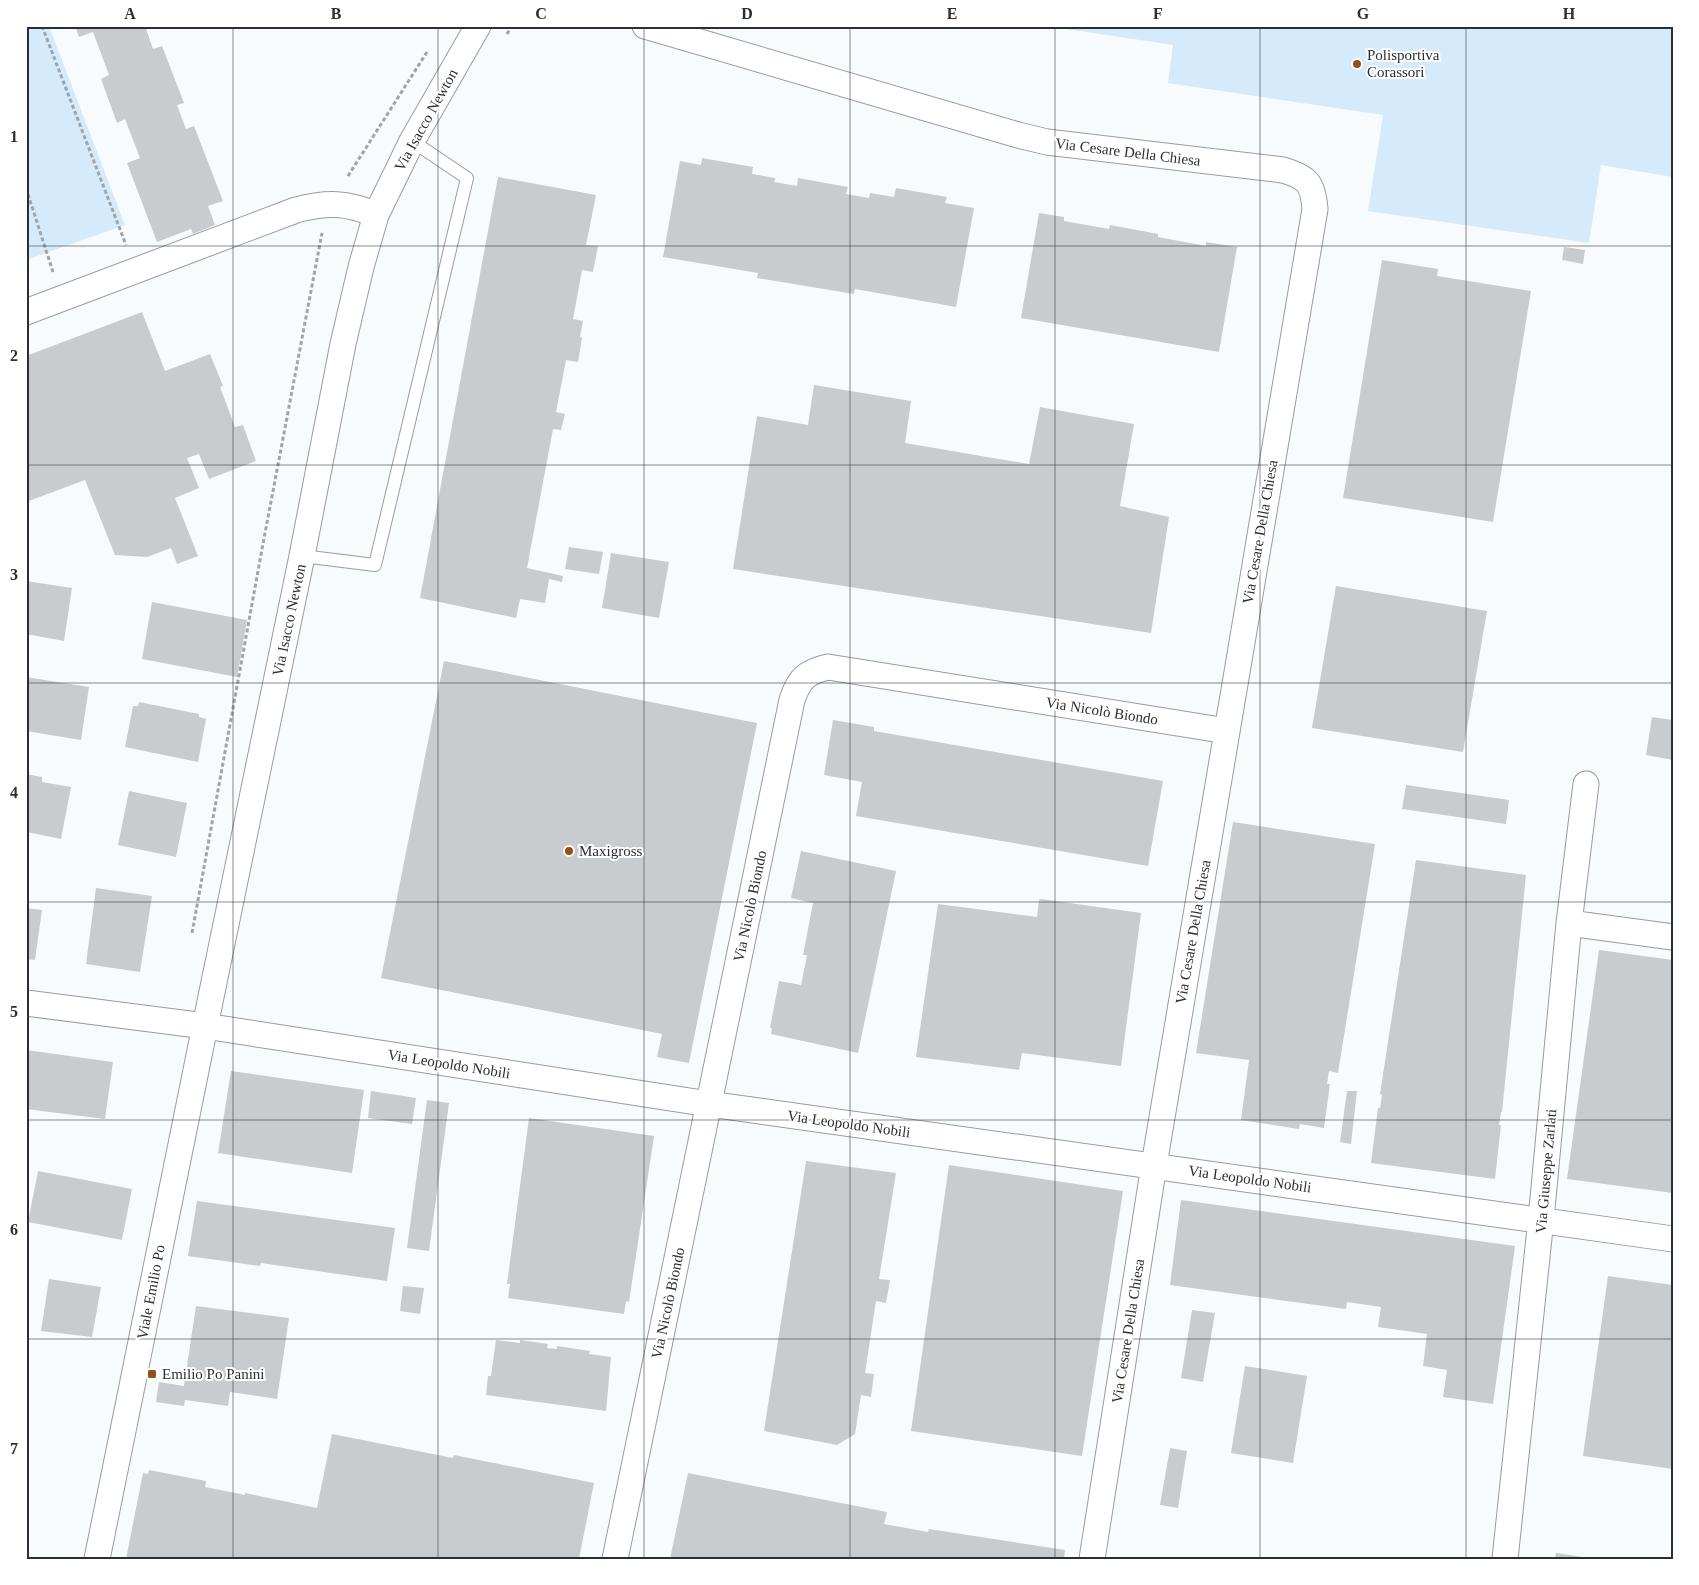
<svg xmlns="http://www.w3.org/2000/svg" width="1699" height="1585" font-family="Georgia,serif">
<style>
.green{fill:#d5ebfb}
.building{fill:#c9ccce}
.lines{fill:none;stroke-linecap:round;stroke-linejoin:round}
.lane-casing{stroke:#989c9e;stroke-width:14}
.street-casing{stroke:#989c9e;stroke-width:27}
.path{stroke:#a2a5a7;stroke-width:3;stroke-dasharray:4 2.5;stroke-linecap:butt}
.lane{stroke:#fff;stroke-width:12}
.street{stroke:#fff;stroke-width:25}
.grid{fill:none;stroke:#2d2e2f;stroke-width:1;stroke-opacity:0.55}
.poi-dot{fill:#915319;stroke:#fff;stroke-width:2}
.labels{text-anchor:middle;stroke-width:4;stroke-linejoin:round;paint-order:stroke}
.poi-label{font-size:15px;fill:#2d2e2f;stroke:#fff;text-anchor:start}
.street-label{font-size:15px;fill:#2d2e2f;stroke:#fff}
.neatline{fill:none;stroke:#2d2e2f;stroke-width:2}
.grid-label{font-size:16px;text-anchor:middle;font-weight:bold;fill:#2d2e2f}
</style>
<rect width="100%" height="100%" fill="#f7fbfd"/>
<!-- green -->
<path class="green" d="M 26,26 L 49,26 L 125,225 L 26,260 Z
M 1046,26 L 1673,26 L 1673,177 L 1601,165 L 1589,243 L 1368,211 L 1383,115 L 1168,83 L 1173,45 Z"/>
<!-- building -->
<path class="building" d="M 75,26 L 145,26 L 153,49 L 162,46 L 184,103 L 177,105 L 186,129 L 194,126 L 223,201 L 208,206 L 215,225 L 193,234 L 191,229 L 157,242 L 127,163 L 140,158 L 125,119 L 117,123 L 101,79 L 109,75 L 93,32 L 79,37 Z
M 702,158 L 753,167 L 752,174 L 775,178 L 774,182 L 797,186 L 798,178 L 848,187 L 846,194 L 869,198 L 870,193 L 894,197 L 896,188 L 947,197 L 945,203 L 974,208 L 956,307 L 855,289 L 854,294 L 757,278 L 758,273 L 663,257 L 680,161 L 701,165 Z
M 498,177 L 596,195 L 586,245 L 598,246 L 593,272 L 582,270 L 573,319 L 583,321 L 580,337 L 582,338 L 578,362 L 566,360 L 556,412 L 565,414 L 561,430 L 553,429 L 527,568 L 563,576 L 562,582 L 549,579 L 545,603 L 520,599 L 516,618 L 420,598 Z
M 1039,213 L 1064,217 L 1064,221 L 1109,229 L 1110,225 L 1158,234 L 1158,237 L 1206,246 L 1206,242 L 1237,247 L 1219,352 L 1021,318 Z
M 1564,247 L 1585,250 L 1583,264 L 1562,260 Z
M 1382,260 L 1438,269 L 1437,276 L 1531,291 L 1493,522 L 1343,498 Z
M 142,312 L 165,371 L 210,354 L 223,386 L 220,387 L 235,427 L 243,425 L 256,461 L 209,479 L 199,454 L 187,458 L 199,488 L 175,498 L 198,556 L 177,564 L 171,548 L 147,557 L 115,555 L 85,480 L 26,502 L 26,356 Z
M 814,385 L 911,401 L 905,443 L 1029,464 L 1040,407 L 1134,424 L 1120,506 L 1169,517 L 1151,633 L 733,569 L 757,416 L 808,425 Z
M 569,547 L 603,552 L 599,574 L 565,569 Z
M 611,553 L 669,562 L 659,618 L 602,608 Z
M 26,581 L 72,588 L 64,641 L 26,634 Z
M 1336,586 L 1487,611 L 1463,752 L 1312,728 Z
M 152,602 L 247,620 L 237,677 L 142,659 Z
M 444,661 L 757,723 L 689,1063 L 657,1057 L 662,1034 L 381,978 Z
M 26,677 L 89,687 L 81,740 L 26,731 Z
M 139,702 L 199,714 L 199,717 L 206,719 L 198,762 L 125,747 L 133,706 L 138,706 Z
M 1652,717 L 1673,720 L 1673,760 L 1646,755 Z
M 833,720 L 874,727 L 874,731 L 1163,781 L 1148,866 L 856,816 L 862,782 L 824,775 Z
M 26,774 L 42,777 L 42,782 L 71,787 L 61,839 L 27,832 Z
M 1406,785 L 1509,800 L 1506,824 L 1402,809 Z
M 129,791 L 187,803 L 176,857 L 118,845 Z
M 1233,822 L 1375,844 L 1338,1073 L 1329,1071 L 1327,1084 L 1330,1084 L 1324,1128 L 1300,1124 L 1299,1129 L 1241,1120 L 1249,1060 L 1196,1053 Z
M 801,851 L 896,871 L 858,1053 L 771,1034 L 772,1028 L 770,1028 L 779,981 L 801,985 L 807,955 L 803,955 L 813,903 L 791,898 Z
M 1416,860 L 1526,875 L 1502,1112 L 1501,1112 L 1499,1125 L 1501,1125 L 1495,1179 L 1371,1163 L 1378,1108 L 1380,1108 L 1382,1095 L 1380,1094 Z
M 96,888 L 152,896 L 140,972 L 86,964 Z
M 1041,899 L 1141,913 L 1121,1066 L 1022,1053 L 1019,1070 L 916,1057 L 938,904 L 1037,917 L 1039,900 Z
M 26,908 L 42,910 L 35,960 L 26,959 Z
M 1599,950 L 1673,960 L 1673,1193 L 1567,1179 Z
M 26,1050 L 113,1062 L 105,1119 L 26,1109 Z
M 231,1071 L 364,1090 L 352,1173 L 218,1153 Z
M 371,1091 L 416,1098 L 412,1124 L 368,1118 Z
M 1347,1091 L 1357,1091 L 1351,1144 L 1340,1142 Z
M 427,1100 L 449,1103 L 429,1251 L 407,1248 Z
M 529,1118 L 654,1136 L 629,1302 L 626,1301 L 624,1314 L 508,1298 L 510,1284 L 507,1284 Z
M 806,1161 L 896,1173 L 879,1279 L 890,1280 L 886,1303 L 876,1301 L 865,1373 L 874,1374 L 871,1397 L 861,1395 L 855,1434 L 837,1445 L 764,1431 Z
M 949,1165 L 1123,1191 L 1082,1456 L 911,1431 Z
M 38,1171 L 132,1189 L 122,1240 L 28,1222 Z
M 1181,1200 L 1515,1246 L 1493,1404 L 1443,1397 L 1447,1370 L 1423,1366 L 1427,1334 L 1378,1327 L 1381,1307 L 1347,1302 L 1346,1309 L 1170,1285 Z
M 197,1201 L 395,1228 L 387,1281 L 261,1263 L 260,1266 L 188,1256 Z
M 1608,1276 L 1673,1285 L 1673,1469 L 1583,1456 Z
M 49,1279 L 101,1287 L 92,1337 L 41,1331 Z
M 403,1286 L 424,1288 L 420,1314 L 400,1311 Z
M 196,1306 L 289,1318 L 277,1399 L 230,1392 L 228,1406 L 185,1400 L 184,1406 L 156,1402 L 159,1382 L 184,1386 Z
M 1192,1310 L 1215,1313 L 1203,1382 L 1181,1378 Z
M 496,1340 L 520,1343 L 520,1340 L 548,1344 L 547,1348 L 557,1349 L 557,1346 L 590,1351 L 589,1354 L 611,1357 L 606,1411 L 486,1395 L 488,1376 L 491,1376 Z
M 1245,1366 L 1307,1376 L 1293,1463 L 1231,1453 Z
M 332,1434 L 453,1458 L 454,1455 L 594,1483 L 579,1559 L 126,1559 L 143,1473 L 148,1474 L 149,1470 L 206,1481 L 205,1487 L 245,1495 L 245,1493 L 317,1508 Z
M 1170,1448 L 1187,1451 L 1178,1508 L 1160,1505 Z
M 688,1473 L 887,1512 L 884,1524 L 928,1532 L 929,1529 L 1065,1550 L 1064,1559 L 670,1559 Z
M 1556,1553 L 1589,1558 L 1589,1559 L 1555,1559 Z"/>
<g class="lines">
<defs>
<path id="lane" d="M 302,556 L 375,565 L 467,178 L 412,141"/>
<path id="street" d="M 645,26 L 1018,135 L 1047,142 L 1283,170 C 1307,177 1313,183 1315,209 L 1154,1165 L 1092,1559
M 26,312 L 296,210 C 327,202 347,202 376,215
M 1569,923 L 1673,937
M 26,1003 L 205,1026 L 709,1104 L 1673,1239
M 97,1559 L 205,1026 L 302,556 L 343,344 L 361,267 L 376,215 L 412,141 L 478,26
M 615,1559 L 792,700 C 799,679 806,672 828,667 L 1227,731
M 1505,1559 L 1541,1219 L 1569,923 L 1586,784"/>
</defs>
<!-- lane casing -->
<use href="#lane" class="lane-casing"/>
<!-- street casing -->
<use href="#street" class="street-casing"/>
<!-- path -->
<path class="path" d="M 42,26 L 126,245
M 507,34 L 512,26
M 348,176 L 427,52
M 26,188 L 53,272
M 192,933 L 262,549 L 322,233"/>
<!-- lane -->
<use href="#lane" class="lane"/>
<!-- street -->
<use href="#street" class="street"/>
</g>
<!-- grid -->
<path class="grid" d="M 233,26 L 233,1559M 438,26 L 438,1559M 644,26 L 644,1559M 850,26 L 850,1559M 1055,26 L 1055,1559M 1260,26 L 1260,1559M 1466,26 L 1466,1559M 26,246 L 1673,246M 26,465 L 1673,465M 26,683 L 1673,683M 26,902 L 1673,902M 26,1120 L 1673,1120M 26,1339 L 1673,1339"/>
<!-- markers -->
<g class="poi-dot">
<circle cx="1357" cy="64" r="5"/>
<circle cx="569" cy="851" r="5"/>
<rect x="147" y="1369" width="10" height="10" rx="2.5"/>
</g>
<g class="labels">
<!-- poi labels -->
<g class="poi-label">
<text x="1367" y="60">Polisportiva<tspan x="1367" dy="17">Corassori</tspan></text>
<text x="579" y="856">Maxigross</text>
<text x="162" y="1379">Emilio Po Panini</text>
</g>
<!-- street labels -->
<g class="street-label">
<text transform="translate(426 120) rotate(-61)" y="5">Via Isacco Newton</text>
<text transform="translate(1128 152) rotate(7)" y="5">Via Cesare Della Chiesa</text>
<text transform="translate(1260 532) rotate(-80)" y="5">Via Cesare Della Chiesa</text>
<text transform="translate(289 620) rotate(-78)" y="5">Via Isacco Newton</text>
<text transform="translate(1102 711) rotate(9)" y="5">Via Nicolò Biondo</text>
<text transform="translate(750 906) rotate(-78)" y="5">Via Nicolò Biondo</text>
<text transform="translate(1193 932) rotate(-80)" y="5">Via Cesare Della Chiesa</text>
<text transform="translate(449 1064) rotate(9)" y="5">Via Leopoldo Nobili</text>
<text transform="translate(849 1124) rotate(8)" y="5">Via Leopoldo Nobili</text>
<text transform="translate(1546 1171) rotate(-85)" y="5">Via Giuseppe Zarlati</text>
<text transform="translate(1250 1179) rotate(8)" y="5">Via Leopoldo Nobili</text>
<text transform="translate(151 1292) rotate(-79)" y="5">Viale Emilio Po</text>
<text transform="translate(668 1303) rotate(-78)" y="5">Via Nicolò Biondo</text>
<text transform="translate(1128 1331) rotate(-81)" y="5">Via Cesare Della Chiesa</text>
</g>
</g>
<!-- border -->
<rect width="1699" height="1585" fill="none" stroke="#ffffff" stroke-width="55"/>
<rect x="28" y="28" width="1644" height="1530" class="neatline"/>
<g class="grid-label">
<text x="130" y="19">A</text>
<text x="336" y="19">B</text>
<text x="541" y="19">C</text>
<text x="747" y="19">D</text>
<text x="952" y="19">E</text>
<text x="1158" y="19">F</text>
<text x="1363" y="19">G</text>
<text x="1569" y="19">H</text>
<text x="14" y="142">1</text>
<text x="14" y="361">2</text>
<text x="14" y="580">3</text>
<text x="14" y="798">4</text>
<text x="14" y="1017">5</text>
<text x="14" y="1235">6</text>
<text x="14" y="1454">7</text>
</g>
</svg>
